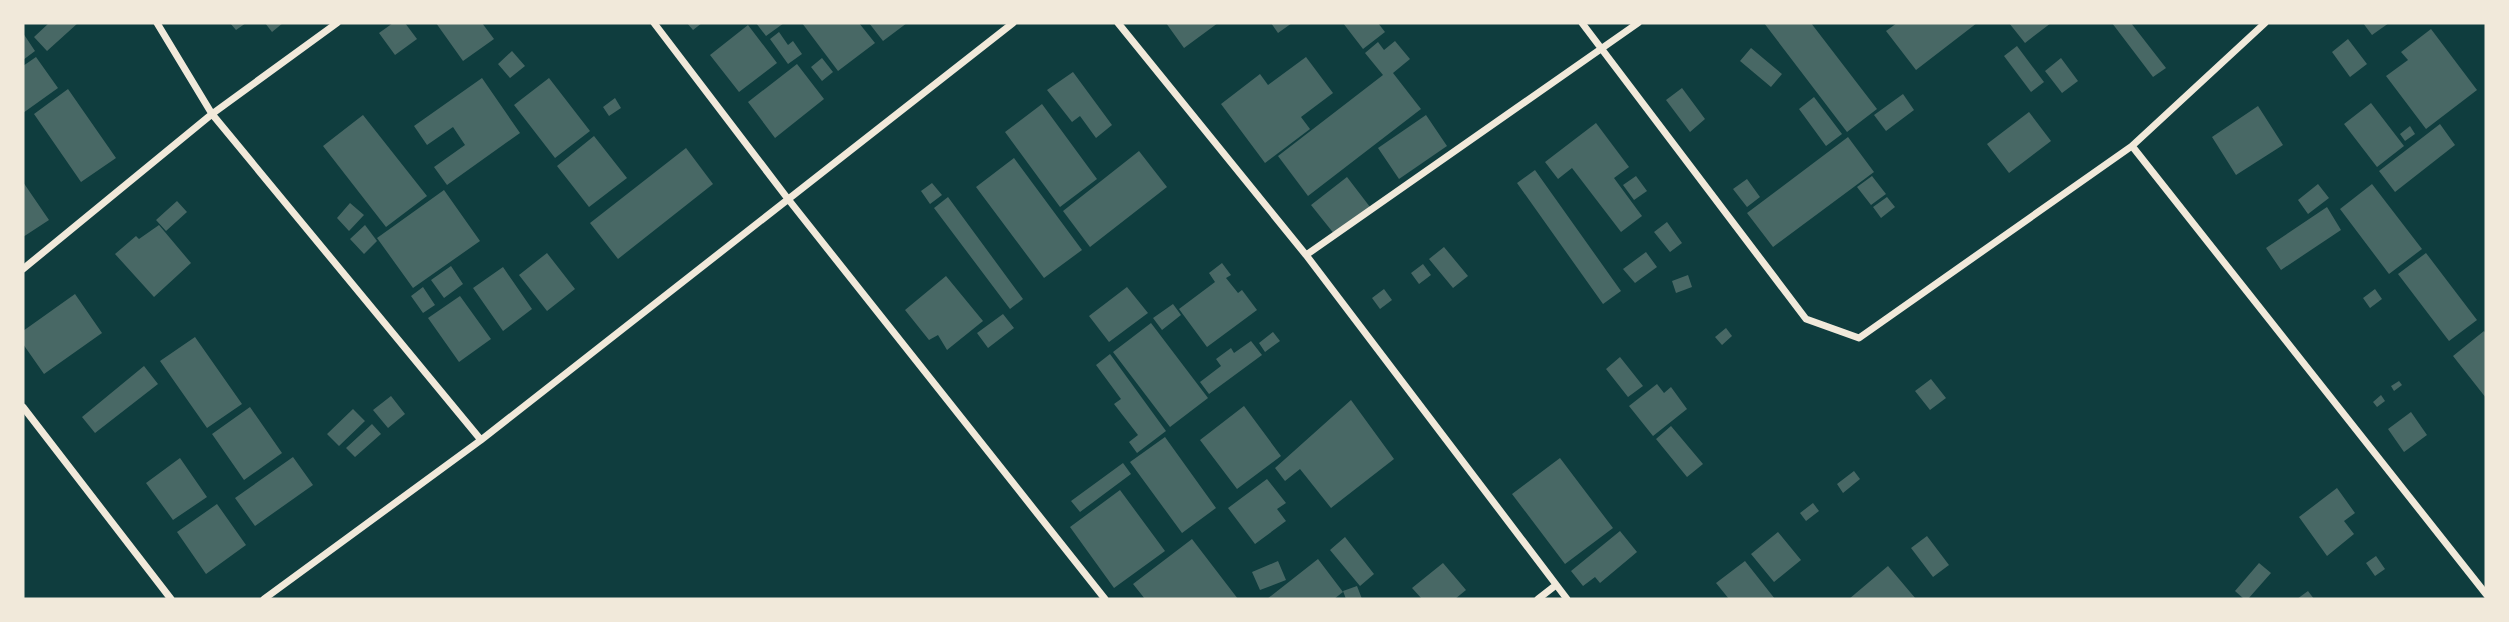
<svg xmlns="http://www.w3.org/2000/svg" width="2509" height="622" font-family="'Sofia Sans Condensed',sans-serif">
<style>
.building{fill:#486865}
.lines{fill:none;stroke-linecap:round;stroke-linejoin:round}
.minor{stroke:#f1e9da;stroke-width:7}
</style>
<rect width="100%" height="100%" fill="#0f3d3e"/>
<path class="building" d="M49 23H78L47 51 34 37Z
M230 23H246L236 30Z
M265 23H283L272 32Z
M393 23H405L417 39 395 55 379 33Z
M436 23H482L494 39 463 61Z
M687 23H702L693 30Z
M756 23H784L766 36Z
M802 23H859L875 43 838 71Z
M869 23H907L883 41Z
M1166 23H1218L1184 48Z
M1271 23H1292L1278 33Z
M1343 23H1378L1385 32 1363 49Z
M1764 23H1811L1877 109 1847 132Z
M1897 23H1977L1916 70 1886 31Z
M2009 23H2051L2025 43Z
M2112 23H2131L2166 68 2153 77Z
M2363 23H2389L2372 35Z
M748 25 777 63 739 92 710 55Z
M2431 29 2477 90 2426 129 2386 76 2408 60 2401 52Z
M779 32 788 45 793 41 802 54 788 64 770 39Z
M23 33 35 51 23 60Z
M2348 39 2367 64 2350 77 2332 52Z
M1395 41 1410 59 1393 73 1421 109 1308 196 1278 156 1383 75 1365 53 1378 42 1384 50Z
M2017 46 2044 82 2031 92 2004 56Z
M1751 48 1782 74 1771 87 1740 61Z
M512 51 525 66 510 78 498 64Z
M36 57 58 88 23 113V66Z
M1306 57 1333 93 1301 117 1310 129 1265 163 1221 104 1260 74 1268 85Z
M822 58 833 72 822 81 811 67Z
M2061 58 2078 81 2062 93 2045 71Z
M797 64 824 99 775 138 748 102Z
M1073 72 1112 125 1096 138 1080 116 1072 122 1047 90Z
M482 78 520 133 447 185 434 167 465 145 453 127 427 145 414 126Z
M549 78 590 131 555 158 514 105Z
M1682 88 1705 119 1690 132 1666 100Z
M68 89 116 158 81 182 34 114Z
M1903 94 1914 110 1886 131 1874 115Z
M1814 97 1842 134 1826 146 1799 109Z
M615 98 621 108 609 116 603 107Z
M2371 103 2404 146 2377 167 2344 124Z
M1042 104 1097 179 1060 207 1005 132Z
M2258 106 2283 145 2236 175 2212 137Z
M2029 112 2051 141 2009 173 1987 144Z
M363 115 427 196 386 227 323 146Z
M1426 115 1447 146 1399 179 1378 148Z
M1596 123 1629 167 1614 178 1642 216 1621 232 1572 168 1558 179 1545 162Z
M2440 124 2455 145 2395 192 2379 171Z
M2410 126 2415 134 2405 141 2400 134Z
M594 136 627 178 589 207 557 166Z
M1848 137 1874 172 1773 247 1747 213Z
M686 148 713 184 618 259 590 223Z
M1139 151 1167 187 1090 247 1063 211Z
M1014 158 1082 250 1044 278 976 187Z
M1535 170 1621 291 1603 304 1517 183Z
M1636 176 1647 191 1634 200 1623 185Z
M1872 176 1886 194 1871 205 1857 187Z
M1347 177 1370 207 1335 235 1311 205Z
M1747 179 1760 197 1747 207 1733 189Z
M23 182 49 220 23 237Z
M932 183 942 195 930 204 921 191Z
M2318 184 2329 198 2308 214 2298 200Z
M2372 184 2422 249 2389 274 2340 209Z
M444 190 480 241 413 288 377 238Z
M948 197 1023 299 1010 309 934 208Z
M1887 197 1895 207 1881 218 1873 207Z
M177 201 187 212 166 231 156 220Z
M350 203 364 215 349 231 337 218Z
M2327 207 2341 230 2281 270 2266 248Z
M1667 222 1682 243 1670 252 1654 232Z
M159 225 191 263 154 297 115 254 136 236 139 239Z
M365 225 377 241 364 254 350 239Z
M1444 247 1468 276 1453 288 1429 259Z
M1646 252 1657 267 1635 283 1623 269Z
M547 253 575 289 547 311 519 275Z
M2426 253 2477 320 2449 341 2398 274Z
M1222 263 1231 275 1226 278 1238 293 1242 290 1257 310 1207 347 1179 309 1215 282 1209 273Z
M1423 264 1431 275 1419 284 1411 273Z
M451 266 463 284 444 298 431 280Z
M503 267 532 309 503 331 473 288Z
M1688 275 1692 287 1676 293 1672 281Z
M946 276 983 321 947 350 938 335 929 340 905 310Z
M423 287 435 305 423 313 411 296Z
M1127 287 1148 313 1109 342 1089 316Z
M1384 289 1392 300 1380 309 1372 298Z
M2375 289 2382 299 2370 308 2363 298Z
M75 294 102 333 44 374 23 344V331Z
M460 296 491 339 459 362 428 318Z
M1173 304 1181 315 1162 330 1153 318Z
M1003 314 1014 328 988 348 977 333Z
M1151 323 1208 398 1170 427 1113 352Z
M1726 328 1732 336 1722 345 1715 337Z
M2484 331 2486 334V398L2453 356Z
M1273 332 1280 341 1265 352 1259 343Z
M195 337 242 404 207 428 160 361Z
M1251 341 1262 355 1209 394 1200 382 1221 366 1216 359 1231 348 1234 353Z
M1110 354 1166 431 1137 453 1129 442 1138 435 1114 404 1121 399 1096 365Z
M1620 357 1643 386 1628 397 1606 369Z
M144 366 158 384 95 433 82 417Z
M1931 379 1946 398 1930 410 1915 391Z
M2399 381 2402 385 2394 391 2391 386Z
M1657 384 1664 393 1671 387 1687 409 1653 436 1629 406Z
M2381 395 2385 401 2377 407 2373 402Z
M391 396 405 414 388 428 373 410Z
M1351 400 1394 459 1331 508 1300 469 1285 481 1275 468Z
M1244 406 1281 456 1237 489 1200 440Z
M250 407 282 453 244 480 212 434Z
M353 409 365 421 339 446 327 434Z
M2411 412 2427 435 2404 452 2388 429Z
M372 424 381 434 355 457 346 448Z
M1671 426 1703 464 1687 477 1656 439Z
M1165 437 1216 508 1182 533 1130 462Z
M293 457 313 485 255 526 235 498Z
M180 458 207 497 173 520 146 483Z
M1560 458 1613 528 1565 564 1512 494Z
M1123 463 1131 474 1080 512 1071 501Z
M1854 471 1860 479 1843 493 1837 484Z
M1267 479 1286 503 1277 509 1286 521 1255 544 1228 508Z
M2337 488 2355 513 2344 521 2354 534 2327 556 2299 517Z
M1120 490 1165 551 1114 588 1070 527Z
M1813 503 1819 511 1806 521 1800 513Z
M217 504 246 545 206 574 177 532Z
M1620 531 1637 552 1600 583 1595 577 1583 586 1571 571Z
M1778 532 1801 560 1774 582 1751 554Z
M1927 536 1949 565 1933 577 1911 548Z
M1345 537 1374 574 1360 586 1330 550Z
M1192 539 1238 599H1145L1133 584Z
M2376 556 2385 569 2375 576 2366 563Z
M1318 559 1343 592 1334 599H1267Z
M1278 561 1286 580 1260 590 1252 572Z
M1745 561 1775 599H1729L1716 583Z
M1443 563 1466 590 1455 599H1422L1412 588Z
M2259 563 2271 573 2248 599H2244L2235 591Z
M1888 566 1916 599H1849Z
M1357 586 1362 599H1346L1343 591Z
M2308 591 2314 599H2297Z"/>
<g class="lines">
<path class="minor" d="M157 23 212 114 481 440
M654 23 788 199 1105 599
M1118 23 1306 255 1567 599
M1582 23 1806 319 1859 338 2132 146 2265 23
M2132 146 2486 594
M1306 255 1638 23
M23 269 212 114 337 23
M23 407 171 599
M264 599 481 440 1013 23
M1538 599 1556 585"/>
</g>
<rect width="2509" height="622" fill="none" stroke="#f1e9da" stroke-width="49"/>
</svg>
